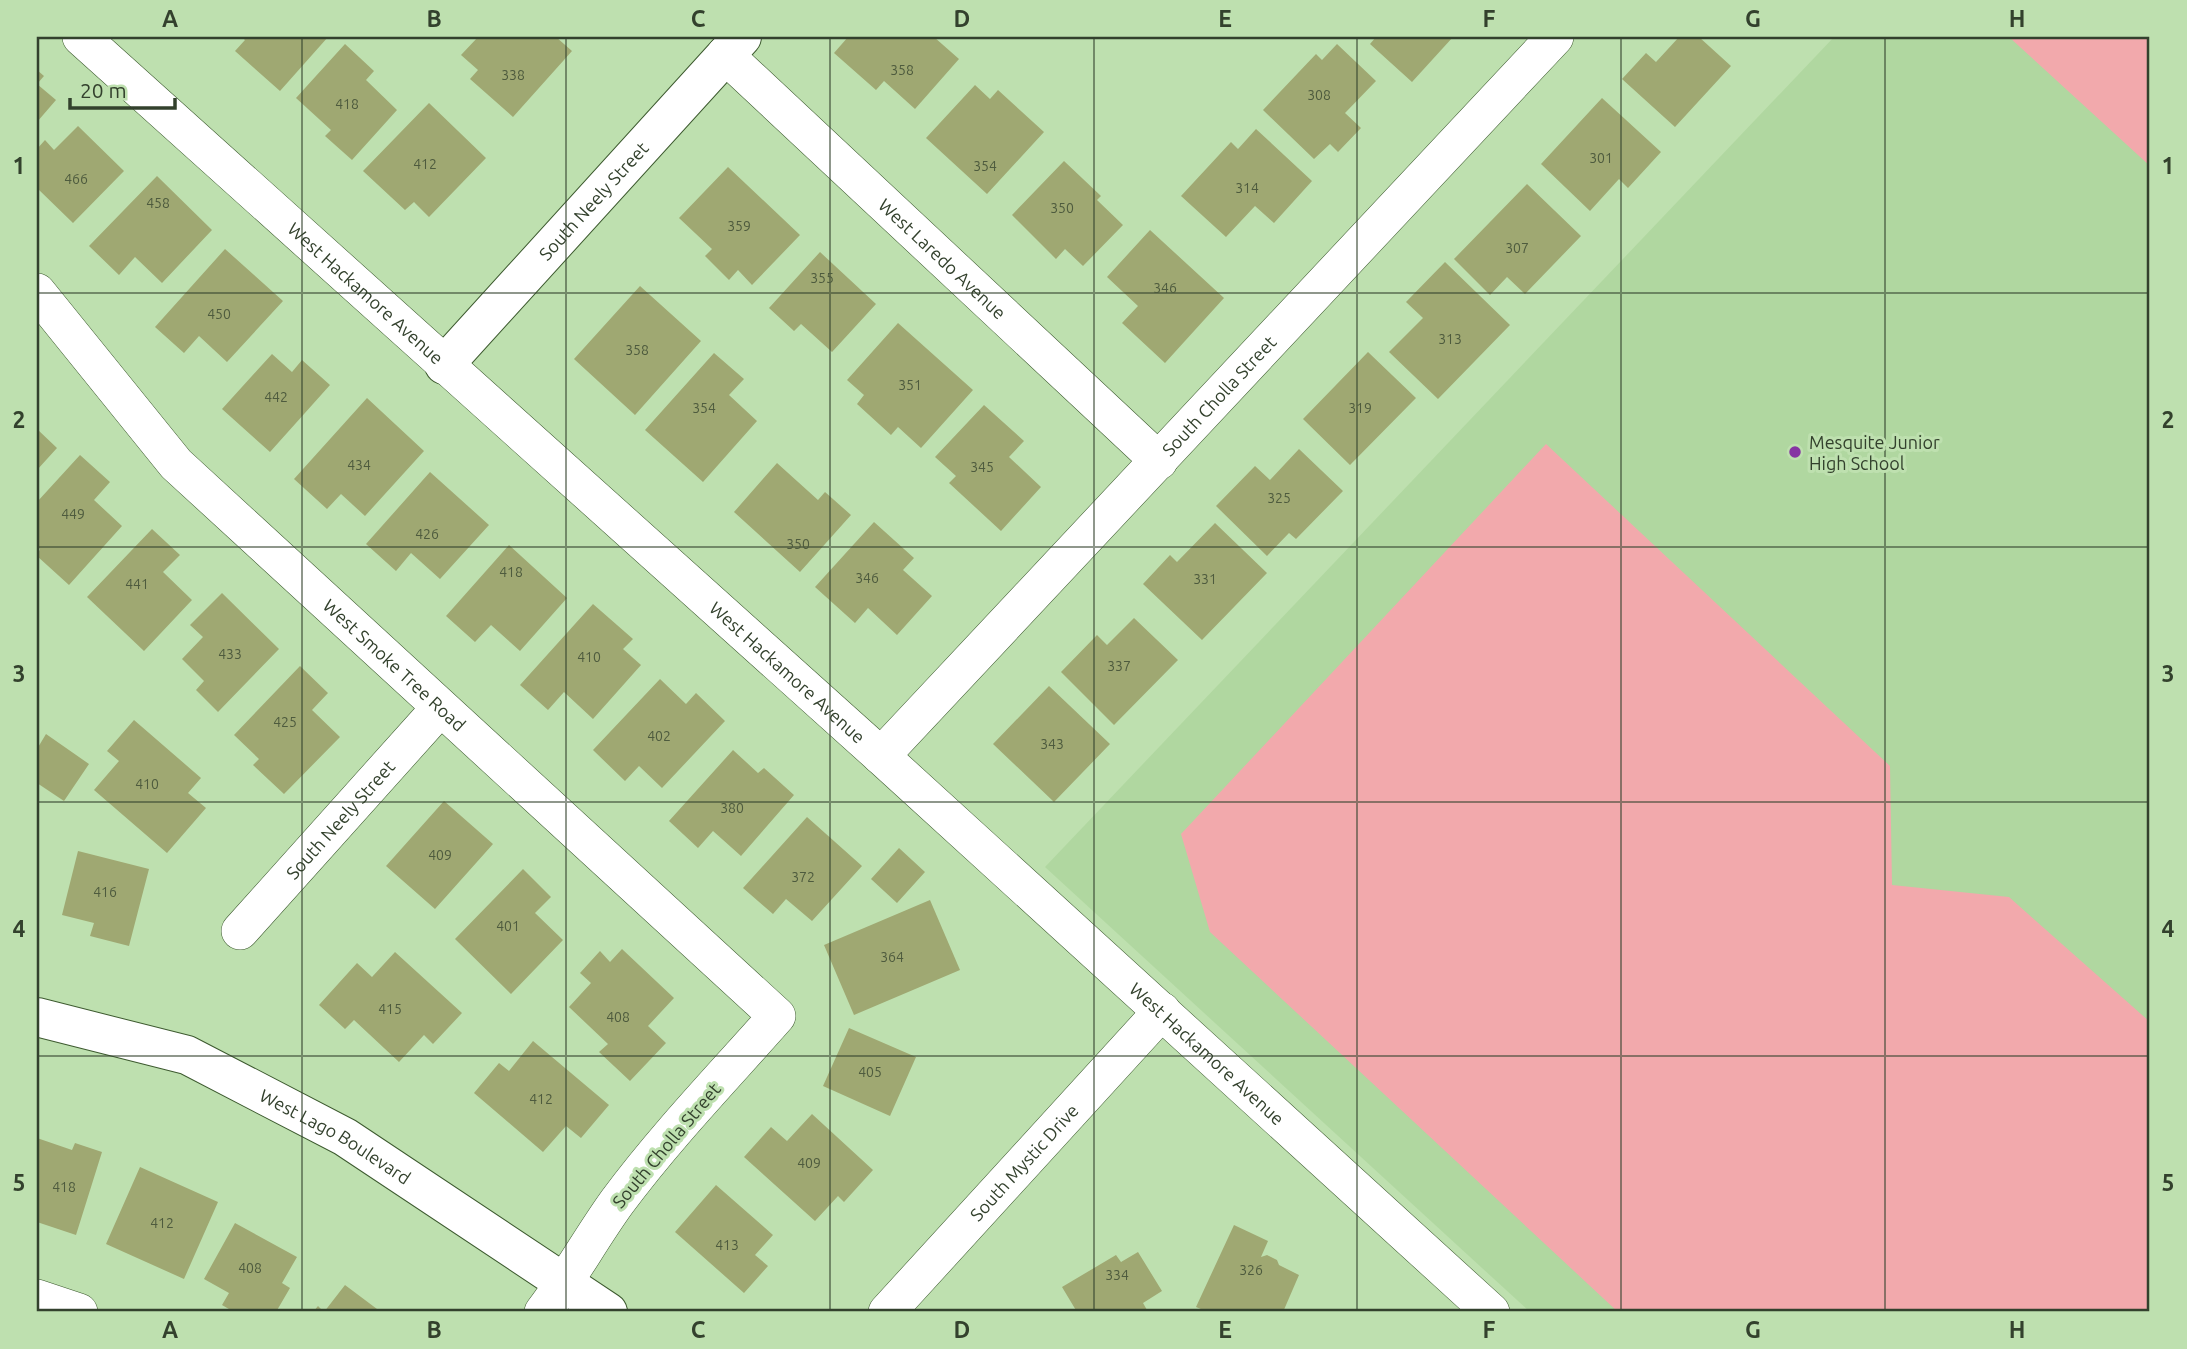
<svg xmlns="http://www.w3.org/2000/svg" width="2187" height="1349" font-family="Ubuntu,sans-serif">
<style>
.built{fill:#b0d7a0}
.green{fill:#f2a9ac}
.building{fill:#9fa872}
.lines{fill:none;stroke-linecap:round;stroke-linejoin:round}
.minor-casing{stroke:#3d5a2f;stroke-width:38}
.tertiary-casing{stroke:#3d5a2f;stroke-width:40}
.path{stroke:#8ea982;stroke-width:4.5;stroke-dasharray:2 5;stroke-linecap:butt}
.minor{stroke:#fff;stroke-width:37}
.tertiary{stroke:#fff;stroke-width:38}
.grid{fill:none;stroke:#33412d;stroke-width:2;stroke-opacity:0.55}
.poi-dot{fill:#8634a3;stroke:#bee0af;stroke-width:2.5}
.labels{text-anchor:middle;dominant-baseline:central;stroke-width:6;stroke-linejoin:round;paint-order:stroke}
.number-label{font-size:14px;fill:#4e5b3e}
.street-label{font-size:18px;fill:#33412d;stroke:#bee0af}
.poi-label{font-size:18px;fill:#33412d;stroke:#bee0af;text-anchor:start}
.neatline{fill:none;stroke:#33412d;stroke-width:2.5}
.grid-label{font-size:23px;text-anchor:middle;font-weight:bold;fill:#33412d}
</style>
<rect width="100%" height="100%" fill="#bee0af"/>
<path class="built" d="M1834 37H2150V1312H1530L1045 867Z"/>
<path class="green" d="M2009 37H2150V166Z
M1546 444 1890 766 1892 885 2009 897 2150 1022V1312H1618L1210 932 1181 834Z"/>
<path class="building" d="M242 37H328L280 91 235 51 245 40Z
M478 37H556L572 51 513 117 470 79 478 70 461 55Z
M848 37H934L959 59 915 109 884 81 876 90 834 53Z
M1376 37H1453L1412 82 1370 44Z
M1679 37H1699L1731 66 1675 127 1622 79 1646 53 1656 62Z
M345 44 374 71 366 80 397 110 352 160 325 136 331 130 296 98Z
M1337 44 1376 81 1345 113 1361 128 1338 152 1330 144 1314 159 1263 110 1316 54 1322 60Z
M37 70 44 76 37 84 56 100 37 122Z
M975 85 990 99 998 90 1044 132 987 194 926 138Z
M1602 98 1661 152 1628 188 1619 179 1590 211 1541 164Z
M429 103 486 158 429 217 414 202 405 210 363 171Z
M78 126 124 171 73 223 37 188V149L45 140 54 150Z
M1256 129 1312 181 1274 223 1255 206 1226 237 1181 196 1231 142 1238 149Z
M1064 161 1101 196 1097 200 1123 225 1083 266 1065 249 1056 259 1012 215Z
M728 167 800 235 752 285 738 270 729 280 705 256 712 249 679 218Z
M157 176 212 230 162 283 135 257 119 275 89 246Z
M1527 184 1581 236 1525 294 1507 277 1490 295 1454 259Z
M1150 230 1224 298 1165 363 1122 323 1138 306 1107 277Z
M225 249 283 301 227 362 199 336 184 353 155 327Z
M820 252 876 304 832 352 801 324 794 331 769 308Z
M1445 262 1510 325 1438 399 1389 352 1423 318 1406 302Z
M640 286 701 341 635 415 574 359Z
M898 323 973 390 921 448 898 427 891 435 857 404 864 395 847 380Z
M1368 352 1416 398 1350 465 1303 419Z
M714 353 744 379 729 395 757 421 703 482 645 430Z
M272 354 292 372 302 360 330 385 270 452 222 409Z
M367 398 424 451 365 516 341 494 327 509 294 479Z
M984 405 1024 441 1009 457 1041 487 1001 531 949 483 956 476 935 457Z
M37 429 57 448 37 470Z
M1299 449 1343 491 1296 539 1289 533 1267 556 1216 506 1255 466 1270 480Z
M80 455 110 482 94 500 122 526 69 585 37 556 40 549 37 546V502Z
M777 463 818 500 825 492 851 515 800 572 734 512Z
M430 472 489 525 440 579 411 553 396 571 366 544Z
M874 522 914 558 903 570 932 596 897 635 868 608 855 623 815 587Z
M1215 523 1267 573 1202 640 1143 584 1170 555 1177 562Z
M152 529 180 555 163 572 192 600 144 651 87 597Z
M509 545 567 598 520 651 491 625 475 642 446 616Z
M222 593 279 649 218 712 196 690 204 681 182 659 203 637 190 625Z
M593 604 633 639 623 649 641 665 593 719 564 692 548 710 520 685Z
M1134 618 1178 660 1114 725 1061 672 1097 635 1107 645Z
M300 666 328 693 312 710 340 737 284 794 253 765 259 759 234 735Z
M660 679 686 704 696 693 725 721 662 788 639 766 625 781 593 750Z
M1049 686 1110 744 1054 802 993 744Z
M134 720 201 778 188 793 206 808 167 853 94 790 119 761 107 751Z
M46 734 89 764 64 801 37 783V749Z
M733 750 758 773 764 768 794 795 741 856 713 831 698 848 669 821Z
M444 801 493 844 435 909 386 866Z
M807 817 862 866 812 921 786 899 773 914 743 888Z
M899 848 925 872 897 903 871 879Z
M78 851 149 869 129 946 90 936 94 923 62 915Z
M523 869 551 897 535 913 563 940 511 994 455 939Z
M930 900 960 970 854 1015 824 945Z
M622 949 674 998 648 1026 666 1043 630 1081 599 1052 608 1044 569 1007 591 983 580 973 600 951 610 962Z
M395 952 462 1013 433 1044 424 1035 399 1062 354 1020 345 1029 319 1005 357 963 372 977Z
M849 1028 916 1057 890 1116 823 1086Z
M533 1041 609 1105 581 1138 566 1126 543 1152 474 1093 499 1063 509 1071Z
M812 1114 873 1170 844 1202 838 1196 815 1221 744 1157 771 1127 787 1141Z
M37 1138 72 1150 75 1143 102 1152 76 1235 37 1222Z
M140 1167 218 1202 184 1279 106 1244Z
M716 1185 773 1235 755 1255 768 1266 744 1293 675 1232Z
M235 1223 297 1257 282 1283 290 1288 276 1312H234L222 1305 229 1293 204 1279Z
M1234 1225 1268 1241 1261 1257 1267 1255 1277 1260 1279 1265 1299 1275 1283 1312H1208L1196 1307Z
M1138 1252 1162 1291 1143 1303 1147 1310 1077 1312 1062 1287 1116 1255 1121 1262Z
M345 1285 381 1312H313L318 1306 324 1312Z"/>
<g class="lines">
<defs>
<g id="minor">
<path id="s1" d="M81 37 881 756 1491 1312"/>
<path id="s2" d="M725 55 1159 461"/>
<path id="s3" d="M37 292 176 464 777 1016C723 1077 666 1136 617 1202 591 1238 570 1277 543 1312"/>
<path id="s4" d="M881 756 1555 37"/>
<path id="s5" d="M240 931 440 708"/>
<path d="M37 1298 79 1312"/>
<path id="s6" d="M887 1312 1162 1011"/>
</g>
<g id="tertiary">
<path id="s7" d="M444 365 742 37"/>
<path id="s8" d="M37 1017 187 1055 345 1137 608 1312"/>
</g>
</defs>
<use href="#minor" class="minor-casing"/>
<use href="#tertiary" class="tertiary-casing"/>
<path class="path" d="M2150 465V467"/>
<use href="#minor" class="minor"/>
<use href="#tertiary" class="tertiary"/>
</g>
<path class="grid" d="M302 37V1312M566 37V1312M830 37V1312M1094 37V1312M1357 37V1312M1621 37V1312M1885 37V1312M37 293H2150M37 547H2150M37 802H2150M37 1056H2150"/>
<circle class="poi-dot" cx="1795" cy="452" r="7"/>
<g class="labels">
<g class="number-label">
<text x="902" y="70">358</text>
<text x="513" y="75">338</text>
<text x="1319" y="95">308</text>
<text x="347" y="104">418</text>
<text x="1601" y="158">301</text>
<text x="425" y="164">412</text>
<text x="985" y="166">354</text>
<text x="76" y="179">466</text>
<text x="1247" y="188">314</text>
<text x="158" y="203">458</text>
<text x="1062" y="208">350</text>
<text x="739" y="226">359</text>
<text x="1517" y="248">307</text>
<text x="822" y="278">355</text>
<text x="1165" y="288">346</text>
<text x="219" y="314">450</text>
<text x="1450" y="339">313</text>
<text x="637" y="350">358</text>
<text x="910" y="385">351</text>
<text x="276" y="397">442</text>
<text x="704" y="408">354</text>
<text x="1360" y="408">319</text>
<text x="359" y="465">434</text>
<text x="982" y="467">345</text>
<text x="1279" y="498">325</text>
<text x="73" y="514">449</text>
<text x="427" y="534">426</text>
<text x="798" y="544">350</text>
<text x="511" y="572">418</text>
<text x="867" y="578">346</text>
<text x="1205" y="579">331</text>
<text x="137" y="584">441</text>
<text x="230" y="654">433</text>
<text x="589" y="657">410</text>
<text x="1119" y="666">337</text>
<text x="285" y="722">425</text>
<text x="659" y="736">402</text>
<text x="1052" y="744">343</text>
<text x="147" y="784">410</text>
<text x="732" y="808">380</text>
<text x="440" y="855">409</text>
<text x="803" y="877">372</text>
<text x="105" y="892">416</text>
<text x="508" y="926">401</text>
<text x="892" y="957">364</text>
<text x="390" y="1009">415</text>
<text x="618" y="1017">408</text>
<text x="870" y="1072">405</text>
<text x="541" y="1099">412</text>
<text x="809" y="1163">409</text>
<text x="64" y="1187">418</text>
<text x="162" y="1223">412</text>
<text x="727" y="1245">413</text>
<text x="250" y="1268">408</text>
<text x="1251" y="1270">326</text>
<text x="1117" y="1275">334</text>
</g>
<g class="street-label">
<text stroke="none"><textPath href="#s7" startOffset="222">South Neely Street</textPath></text>
<text stroke="none"><textPath href="#s2" startOffset="298">West Laredo Avenue</textPath></text>
<text stroke="none"><textPath href="#s1" startOffset="383">West Hackamore Avenue</textPath></text>
<text stroke="none"><textPath href="#s4" startOffset="494">South Cholla Street</textPath></text>
<text stroke="none"><textPath href="#s3" startOffset="518">West Smoke Tree Road</textPath></text>
<text stroke="none"><textPath href="#s1" startOffset="950">West Hackamore Avenue</textPath></text>
<text stroke="none"><textPath href="#s5" startOffset="150">South Neely Street</textPath></text>
<text stroke="none"><textPath href="#s1" startOffset="1517">West Hackamore Avenue</textPath></text>
<text stroke="none"><textPath href="#s8" startOffset="324">West Lago Boulevard</textPath></text>
<text transform="translate(666 1145) rotate(-50)">South Cholla Street</text>
<text stroke="none"><textPath href="#s6" startOffset="203">South Mystic Drive</textPath></text>
</g>
<g class="poi-label">
<text x="1809" y="442">Mesquite Junior<tspan x="1809" dy="21">High School</tspan></text>
</g>
</g>
<rect width="2187" height="1349" fill="none" stroke="#bee0af" stroke-width="77"/>
<path d="M70 98v10h105v-10" fill="none" stroke="#33412d" stroke-width="3.5"/>
<text x="80" y="98" font-size="21" fill="#33412d" stroke="#bee0af" stroke-width="5" paint-order="stroke">20 m</text>
<rect x="38" y="38" width="2110" height="1272" class="neatline"/>
<g class="grid-label">
<text x="170" y="27">A</text>
<text x="434" y="27">B</text>
<text x="698" y="27">C</text>
<text x="962" y="27">D</text>
<text x="1225" y="27">E</text>
<text x="1489" y="27">F</text>
<text x="1753" y="27">G</text>
<text x="2017" y="27">H</text>
<text x="19" y="174">1</text>
<text x="2168" y="174">1</text>
<text x="19" y="428">2</text>
<text x="2168" y="428">2</text>
<text x="19" y="682">3</text>
<text x="2168" y="682">3</text>
<text x="19" y="937">4</text>
<text x="2168" y="937">4</text>
<text x="19" y="1191">5</text>
<text x="2168" y="1191">5</text>
<text x="170" y="1338">A</text>
<text x="434" y="1338">B</text>
<text x="698" y="1338">C</text>
<text x="962" y="1338">D</text>
<text x="1225" y="1338">E</text>
<text x="1489" y="1338">F</text>
<text x="1753" y="1338">G</text>
<text x="2017" y="1338">H</text>
</g>
</svg>
